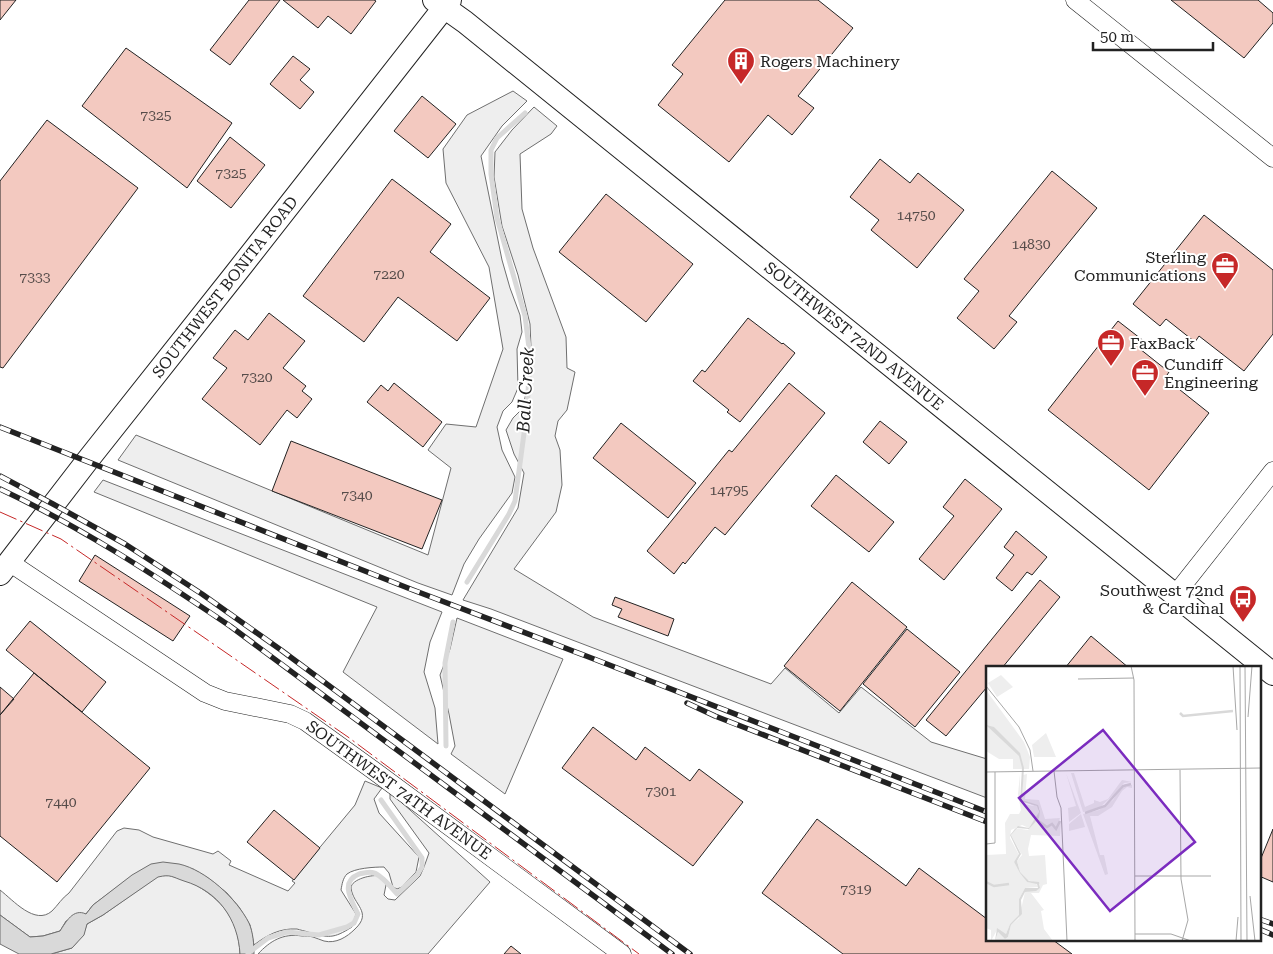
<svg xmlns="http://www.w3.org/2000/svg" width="1273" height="954" font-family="'Roboto Serif',serif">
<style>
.green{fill:#eee;stroke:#6f6f6f}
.water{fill:#d9d9d9;stroke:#6f6f6f}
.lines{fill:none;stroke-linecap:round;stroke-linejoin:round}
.stream{stroke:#d9d9d9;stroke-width:5}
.building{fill:#f3c9c0;stroke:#222}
.minor-casing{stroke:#222;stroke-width:19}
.major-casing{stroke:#222;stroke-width:24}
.minor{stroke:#fff;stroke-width:18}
.major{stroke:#fff;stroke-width:22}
.rail-casing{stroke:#222;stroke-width:5.5}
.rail{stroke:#fff;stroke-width:4;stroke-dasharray:11;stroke-linecap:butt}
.power{stroke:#c62828;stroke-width:1;stroke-dasharray:18 4 2.5 4;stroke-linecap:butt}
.labels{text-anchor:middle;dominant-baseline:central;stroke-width:4;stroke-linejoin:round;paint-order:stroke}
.number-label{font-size:14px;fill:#564c4a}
.poi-label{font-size:16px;fill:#222;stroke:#fff;text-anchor:start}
.street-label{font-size:16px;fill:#222;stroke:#fff}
.water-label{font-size:18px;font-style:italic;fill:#222;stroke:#fff}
.inset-river{fill:none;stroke:#d9d9d9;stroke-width:2.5}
.inset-road{fill:none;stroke:#a7a7a7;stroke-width:1}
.view{fill:#7b2cbf;fill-opacity:0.15;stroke:#7b2cbf;stroke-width:2.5}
.inset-edge{fill:none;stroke:#222;stroke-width:2.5}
</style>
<rect width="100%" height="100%" fill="#fff"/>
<path class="green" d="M513 91 527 101 502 126 481 156 502 260 510 288 520 315 522 332 517 349 518 388 512 402 503 411 497 427 502 450 515 477 512 493 479 539 464 564 452 595 418 583 118 460 136 435 428 555 451 468 428 450 446 424 476 427 503 349 489 267 446 183 443 149 467 115Z
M534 107 557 126 551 134 520 154 522 209 533 248 566 337 567 368 575 372 567 410 558 421 555 436 560 450 562 485 556 512 514 569 593 617 771 684 785 668 839 713 861 687 931 742 987 759V798L491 609 463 600 518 508 524 473 514 454 506 430 513 418 522 409 532 371 530 324 518 275 502 226 494 177 495 152 512 130Z
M103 480 442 612 430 642 424 672 435 708 438 744 343 672 377 607 94 492Z
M457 618 563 659 505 794 451 754 455 746 449 714 440 675 450 649Z
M365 781 382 788 374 799 379 813 419 857 416 872 402 887 397 889 393 887 389 873 384 867C374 867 355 868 347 874 343 878 342 884 341 890L356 914 352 927C333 939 329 938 308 932 305 931 300 930 297 929 280 928 267 935 254 945L250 925 239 907 227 893 208 878 193 869 132 876 93 905 86 914 66 921 60 931 43 936 30 937 0 915V890C13 900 35 926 52 911 58 905 62 898 69 893L117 831 124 828 139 830 153 837 213 854 218 851 231 861 229 865 288 891 295 883 292 881 355 805Z
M390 792 490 882 428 954H258C270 941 283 933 302 936 305 936 310 936 313 937 317 938 320 940 324 941 336 944 347 937 355 929 373 912 353 905 351 888 351 879 373 874 380 876 381 876 386 879 387 880L384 895 388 899 395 900 420 876 424 867 429 853 390 799Z
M168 875C177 878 186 880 194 884 223 900 239 921 240 954H51L72 948 83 935 87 924 103 915 158 876Z"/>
<path class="water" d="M163 862C168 863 174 863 179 864 206 870 237 899 249 923 253 932 254 944 254 954H240C238 919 218 891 184 881 172 877 171 874 158 877L103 915 87 924 84 935 72 948 51 954H19L0 944V915L30 937 43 936 60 931C66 922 73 908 86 914L93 905 132 875 151 864Z"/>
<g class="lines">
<path class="stream" d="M467 582 509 514 515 501 527 411 530 356 525 316 497 218 491 174V150L497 138 525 113
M446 746 445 663 453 622
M248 953 268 938 287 932 319 935 347 927 354 923 358 914C352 901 339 882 359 874 363 873 370 871 374 873 381 875 392 888 397 894L417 875 422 867V858L381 800"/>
</g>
<path class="building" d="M0 0H16L0 20Z
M249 0H280L230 65 210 50Z
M283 0H374L376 1 351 34 328 16 318 28Z
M725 0H818L853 28 798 96 814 108 792 135 768 115 729 162 658 105 683 74 672 65Z
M1171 0H1258L1273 13V23L1244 58Z
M126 48 232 123 187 188 82 106Z
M293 56 310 69 300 80 314 92 300 109 270 84Z
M422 96 456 124 428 158 394 131Z
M47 120 138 188 3 368 0 367V181Z
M230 137 265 165 231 208 197 181Z
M880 159 910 183 918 173 964 210 917 268 871 230 879 220 850 197Z
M1052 171 1097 208 1009 316 1017 322 994 349 957 318 979 291 964 279Z
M392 179 451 224 430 252 490 298 457 341 398 297 364 342 303 296Z
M606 194 693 264 646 322 559 252Z
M1204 215 1273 270V334L1244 371 1199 336 1195 342 1166 319 1160 326 1133 304Z
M269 313 305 341 283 368 306 386 302 391 312 399 297 418 287 410 260 445 202 399 227 368 213 358 235 330 248 340Z
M748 318 782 344 783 343 795 353 740 422 727 412 729 410 693 381 702 370 705 372Z
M1118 321 1145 342 1140 349 1169 372 1165 378 1209 413 1149 490 1048 410Z
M394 383 442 422 423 447 367 402 381 385 388 391Z
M789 383 825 413 725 535 715 527 685 564 683 562 674 574 647 551 729 450 732 452Z
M880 421 907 442 889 464 863 442Z
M621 423 696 483 668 518 593 458Z
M291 441 442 500 422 549 272 491Z
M836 475 894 522 869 552 811 506Z
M965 479 1002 509 944 580 919 559 954 516 943 507Z
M1016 531 1047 557 1032 575 1027 572 1012 591 996 578 1014 555 1004 547Z
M95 555 190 616 173 641 79 581Z
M1040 580 1060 597 1002 668H987V687L946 736 926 720Z
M852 582 907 627 840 711 784 666Z
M615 597 674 619 668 636 618 617 622 609 612 605Z
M30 621 106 682 82 712 6 650Z
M907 629 960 672 915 727 863 684Z
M1091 636 1129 668H1065Z
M34 673 150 768 57 882 0 836V715Z
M0 687 14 699 0 715Z
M593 727 636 760 645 747 690 781 699 769 743 802 693 866 562 768Z
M274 810 320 848 294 880 247 842Z
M817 819 906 886 919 868 987 919V940H1053L1072 954H843L762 893Z
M1273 829V882L1259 876V863Z
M511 946 521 954H504Z"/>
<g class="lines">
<defs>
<path id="minor" d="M1075 0 1273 158
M9 562 205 693 225 701 290 714 305 721 373 770 622 954
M1175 595 1273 471"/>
<path id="major" d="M434 0 465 22 1273 674
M0 574 87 461 236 273 450 0"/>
</defs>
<use href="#minor" class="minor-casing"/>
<use href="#major" class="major-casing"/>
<use href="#minor" class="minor"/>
<use href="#major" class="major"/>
<defs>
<path id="rail" d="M0 427 413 590 594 659 987 812
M0 476 53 504 125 544 202 594 281 650 690 954
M0 489C81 527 156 576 230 626L672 954
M687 703 715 716 987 822
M1259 919 1273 924
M1259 929 1273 935"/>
</defs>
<use href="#rail" class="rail-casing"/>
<use href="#rail" class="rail"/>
<path class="power" d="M0 512 61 539 196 632 348 737 639 954"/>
</g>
<defs>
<symbol id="building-pin" viewBox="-11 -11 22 30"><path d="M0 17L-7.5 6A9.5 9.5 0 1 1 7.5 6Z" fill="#c62828" stroke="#fff"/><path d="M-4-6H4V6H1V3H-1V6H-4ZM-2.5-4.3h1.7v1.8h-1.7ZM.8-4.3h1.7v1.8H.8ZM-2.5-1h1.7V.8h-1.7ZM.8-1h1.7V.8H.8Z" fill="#fff"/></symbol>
<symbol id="office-pin" viewBox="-11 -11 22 30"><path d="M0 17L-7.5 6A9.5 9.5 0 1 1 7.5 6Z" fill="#c62828" stroke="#fff"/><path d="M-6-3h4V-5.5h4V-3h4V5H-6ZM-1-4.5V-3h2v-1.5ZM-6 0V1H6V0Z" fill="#fff"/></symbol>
<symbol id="bus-pin" viewBox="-11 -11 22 30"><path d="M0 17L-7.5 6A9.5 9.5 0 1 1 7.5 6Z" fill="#c62828" stroke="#fff"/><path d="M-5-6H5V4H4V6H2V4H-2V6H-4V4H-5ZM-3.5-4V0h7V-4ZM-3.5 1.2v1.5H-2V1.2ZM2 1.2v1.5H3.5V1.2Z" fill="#fff"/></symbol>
</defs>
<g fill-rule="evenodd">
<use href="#building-pin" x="725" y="45" width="32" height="43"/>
<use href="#office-pin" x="1209" y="250" width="32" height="43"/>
<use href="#office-pin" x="1095" y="327" width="32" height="43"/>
<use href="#office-pin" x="1129" y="357" width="32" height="43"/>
<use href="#bus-pin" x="1227" y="583" width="32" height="43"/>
</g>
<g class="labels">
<g class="number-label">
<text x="156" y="115">7325</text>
<text x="231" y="173">7325</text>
<text x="916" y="215">14750</text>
<text x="1031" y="244">14830</text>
<text x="389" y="274">7220</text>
<text x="35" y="277">7333</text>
<text x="257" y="377">7320</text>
<text x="729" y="490">14795</text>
<text x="357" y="495">7340</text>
<text x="661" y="791">7301</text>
<text x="61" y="802">7440</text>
<text x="856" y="889">7319</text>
</g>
<g class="poi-label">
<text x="760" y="61">Rogers Machinery</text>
<text x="1206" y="257" text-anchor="end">Sterling<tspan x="1206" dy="18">Communications</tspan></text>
<text x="1130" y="343">FaxBack</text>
<text x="1164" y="364">Cundiff<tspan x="1164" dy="18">Engineering</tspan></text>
<text x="1224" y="590" text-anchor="end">Southwest 72nd<tspan x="1224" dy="18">&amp; Cardinal</tspan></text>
</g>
<g class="street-label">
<text transform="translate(225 287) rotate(-52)">SOUTHWEST BONITA ROAD</text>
<text transform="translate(854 336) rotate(39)">SOUTHWEST 72ND AVENUE</text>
<text transform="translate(399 790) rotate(36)">SOUTHWEST 74TH AVENUE</text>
</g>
<g class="water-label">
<text transform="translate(525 390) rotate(-87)">Ball Creek</text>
</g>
</g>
<g transform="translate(986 666)">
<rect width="275" height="275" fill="#fff"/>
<path d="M15 9 27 21 11 31 2 17ZM0 24 38 76 44 91 43 103H27V93H13L0 85ZM60 67 70 91H48L46 79ZM80 107 95 147 83 156 82 142 90 140ZM85 107H88L99 141 108 137V134L114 136 122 133 136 114 146 116 138 117 133 123 139 118 146 119V122L141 121 136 125 126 141 112 150H104L114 189H118L122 208 119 209 97 148 113 144 127 134 133 124 112 143 97 146ZM34 108V129L38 138 52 141 53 148 43 162 36 159 25 164 24 172 33 189 28 196 41 216 50 217 52 221 39 222 33 233V250L24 258 20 268 11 264 5 275V264L0 262V189L20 188 19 157 24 148H33L35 144 32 128ZM41 108 39 133 53 134 59 153 74 152 70 164 75 155 74 170 45 169 42 183 43 190 59 189 61 218 57 219 53 227H45L58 244 55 245 58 263 67 275H9L12 266 19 273 22 271 25 259 33 252 39 226 54 222V218L41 214 34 206 31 195 36 189 25 169 29 162 42 164 49 156 55 155 52 154 54 143 36 134 37 109ZM95 148 99 161 83 165V158Z" fill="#eee"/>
<path d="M0 59 8 61 34 87 38 102 36 134 52 139 54 145 53 152 43 163 31 162 25 169 35 188 31 195 34 206 43 215 53 216 54 222 50 225 39 226 35 234 36 248 25 259 22 271 19 273 12 266 9 275 11 262 20 268 24 258 33 249V233L39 222H52L51 218 41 216 34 207 28 196 33 188 24 169 32 160 43 162 53 146 51 140 34 135 36 102 33 90Z" fill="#d9d9d9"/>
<path class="inset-river" d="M194 47 197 50 247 45M99 147 119 140 137 120 145 118M51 154 61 161 66 158 70 163 74 155M0 216 8 220 23 218"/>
<path class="inset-road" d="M145 0 148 14 149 275M247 0 251 64M254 0 255 275M259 0 261 275M92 13 148 12M0 20 33 61 44 84 47 105M262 51 266 0M194 104 195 213 202 254 196 275M68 105 71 131 75 142 81 275M0 106 275 102M0 178 9 177V106M149 210H225M264 230 269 275M149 268H185L205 275M250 275 252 251"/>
<path class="view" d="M117 64 209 176 124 245 33 132Z"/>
<rect width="275" height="275" class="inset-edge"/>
</g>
<path d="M1093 42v8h120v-8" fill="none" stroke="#222222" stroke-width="2.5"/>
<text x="1100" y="42" font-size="15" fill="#222222" stroke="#ffffff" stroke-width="4" paint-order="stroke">50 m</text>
</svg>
